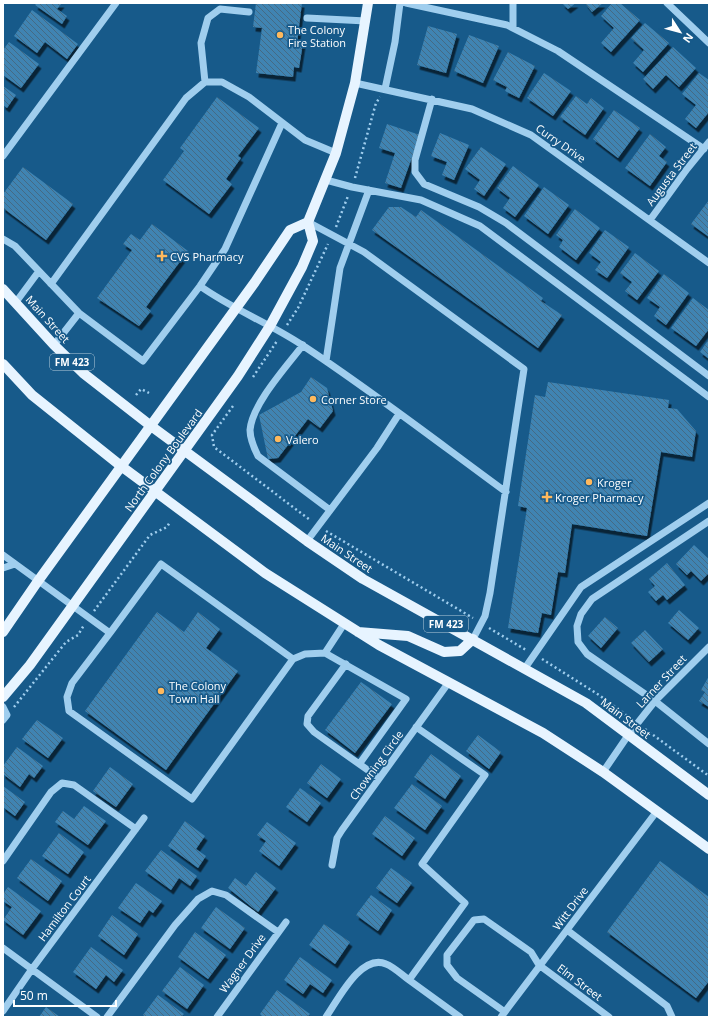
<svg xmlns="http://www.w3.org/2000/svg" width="712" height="1020" font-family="'Open Sans',sans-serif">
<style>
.building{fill:url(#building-back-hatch);filter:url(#shadow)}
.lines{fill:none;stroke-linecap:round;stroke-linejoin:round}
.path{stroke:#a0ceee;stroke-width:2.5;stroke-dasharray:2 3;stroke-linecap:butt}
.minor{stroke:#a0ceee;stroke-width:7}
.major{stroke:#e7f4ff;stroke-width:10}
.poi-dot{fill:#ffb95d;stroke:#175a8a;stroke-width:1.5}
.labels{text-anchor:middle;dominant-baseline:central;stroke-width:3.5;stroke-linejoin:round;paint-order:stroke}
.shield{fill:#175a8a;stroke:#b9cedc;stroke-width:1}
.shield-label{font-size:10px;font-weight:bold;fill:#fff}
.poi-label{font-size:11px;fill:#fff;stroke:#175a8a;text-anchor:start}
.street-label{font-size:11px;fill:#fff;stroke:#175a8a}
</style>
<defs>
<pattern id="building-back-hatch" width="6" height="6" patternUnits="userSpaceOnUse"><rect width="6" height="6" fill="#3f84b2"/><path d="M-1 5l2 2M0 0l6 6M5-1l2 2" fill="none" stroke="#456b84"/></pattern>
<filter id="shadow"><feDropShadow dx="2.5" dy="4.5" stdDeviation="0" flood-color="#0009"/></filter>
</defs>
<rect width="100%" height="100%" fill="#175a8a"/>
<path class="building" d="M37 3H62L57 9 67 16 62 24 35 5Z
M256 3H302L297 43H303L299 68 294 67 293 77 256 73 262 28 253 27Z
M562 3H576L568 9Z
M585 3H603L592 12Z
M612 3H620L640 20 611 52 601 43 614 28 601 16Z
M32 10 78 44 67 59 45 42 37 53 14 36Z
M645 23 669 43 643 72 633 63 644 50 631 38Z
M428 26 457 34 446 73 417 65Z
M469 35 499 46 483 83 454 71Z
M9 42 39 64 21 88 3 75V50Z
M673 47 696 68 679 87 666 75 653 89 643 79Z
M508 52 535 66 519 98 505 91 507 87 493 80Z
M544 73 571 91 553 116 527 98Z
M699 73 709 80V112L696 128 685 119 696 105 682 94Z
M3 86 16 95 7 108 3 105Z
M576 96 587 104 591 98 604 108 585 135 560 117Z
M217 97 259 128 238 156 241 158 226 179 232 184 209 214 163 180 184 151 180 148Z
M614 110 640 128 618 158 593 139Z
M387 124 420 135 401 188 385 183 395 153 379 148Z
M440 133 469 145 454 180 442 175 447 162 431 156Z
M650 134 666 147 659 156 667 162 650 186 625 168Z
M481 147 506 164 484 196 474 189 480 180 465 169Z
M513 166 539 185 515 217 503 208 510 198 497 188Z
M23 167 73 204 46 240 3 208V194Z
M544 187 569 205 548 234 524 216Z
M709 200V237L691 224Z
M389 207H401L416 217 421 210 543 298 541 301 562 315 538 348 372 230Z
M575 209 600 228 576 260 559 247 563 240 556 235Z
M152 224 188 251 146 307 151 311 139 326 97 298 132 250 123 244 131 234 140 240Z
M605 230 629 247 607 278 595 270 601 262 589 253Z
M635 253 659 271 637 300 625 291 632 282 620 273Z
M664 274 689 293 666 325 654 316 660 307 647 298Z
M693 298 709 310V329L696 346 671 328Z
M709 339V359L700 352Z
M311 377 327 388 333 411 320 428 308 419 278 458 268 459 259 415 301 392Z
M548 382 669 400 668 408 677 409 696 431 692 457 661 452 647 536 572 524 565 573 558 572 551 615 542 613 538 633 508 628 527 508 518 506 535 395 545 397Z
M694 545 709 559V573L701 581 691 571 687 575 676 564Z
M667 563 685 585 667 600 663 595 656 601 648 592 655 586 649 579Z
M679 610 699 628 688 640 668 623Z
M157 612 184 632 198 612 220 629 206 648 238 671 166 770 85 711Z
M605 617 618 628 601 648 588 636Z
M645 630 663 649 649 662 631 643Z
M709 676V707L699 701 705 692 701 690Z
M361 682 392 704 355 753 325 730Z
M37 720 63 738 48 758 22 739Z
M478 735 501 752 489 769 466 751Z
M17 747 43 766 34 778 29 774 20 787 3 774V766Z
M431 754 461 776 445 799 414 777Z
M321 764 341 779 327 798 307 783Z
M110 767 133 784 116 807 93 791Z
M412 784 442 806 425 830 394 808Z
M3 786 25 802 15 816 3 807Z
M300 788 321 803 307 822 286 807Z
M84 806 106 821 88 845 55 822 63 811 74 819Z
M385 816 415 838 402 856 372 834Z
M185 821 205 836 196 849 206 856 198 868 168 846Z
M267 822 296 843 279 866 259 851 266 841 257 835Z
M59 833 84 852 68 874 42 856Z
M161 850 197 876 190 886 179 878 171 890 145 871Z
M31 859 62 881 48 901 17 878Z
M660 861 709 897V981L696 998 607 932Z
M391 868 412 883 397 903 376 888Z
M256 872 276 888 258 912 228 888 235 878 246 886Z
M136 883 162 901 153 913 149 910 140 923 118 908Z
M8 887 41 911 23 935 3 920 12 907 3 901V894Z
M371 895 392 910 378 931 356 915Z
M216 907 245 928 230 949 201 928Z
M112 915 138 934 124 955 98 936Z
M324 924 350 942 335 964 309 945Z
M195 932 226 955 208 979 178 957Z
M91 947 123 970 114 982 106 975 96 989 73 972Z
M300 957 332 980 323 993 310 984 303 994 284 980Z
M180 967 204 985 187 1009 162 991Z
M277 990 310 1014 307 1017H263L260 1014Z
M158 995 184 1014 181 1017H146L143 1015Z
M46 1007 60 1017H39Z"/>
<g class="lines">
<path class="path" d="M355 178 376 103 380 97
M336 227 348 196
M287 325 298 308 328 244
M253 377 277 341
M136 395 141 389 149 393
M233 406 212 435 214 447 310 520
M326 531 473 618
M94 611 150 535 167 527 170 522
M489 628 526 650
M542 659 599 695 630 718
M14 707 66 642 78 635 84 625
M645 729 709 776"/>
<path class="minor" d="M406 3 507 25 558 51 704 149
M513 3V28
M667 3 709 43
M307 18 366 21
M205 82 201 43 208 18 220 9 249 12
M355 83 472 109 531 135 709 263
M385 89 395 42 400 3
M432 99 415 160V172L424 184 479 207 506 223 709 376
M3 156 116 3
M326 180 352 187 421 200 480 226 709 397
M650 220 687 169 709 142
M308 222 364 252 524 369 490 593 485 616 473 639
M3 239 15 246 79 313 143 361 200 286 225 249 282 123
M51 284 186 98 205 82H222L249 97 305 140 336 153
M200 286C232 309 269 323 302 345 372 391 439 443 506 492
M16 302 39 271
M54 345 79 313
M303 345C287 366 252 404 250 430 250 439 254 448 258 456L330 510
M326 361 340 268 369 190
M709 521 592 599 581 614 577 626 578 642 587 654 655 701 709 744
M307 541 377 448 399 414
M3 555 110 633 161 564 293 659 305 654 325 653 406 699 360 763
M3 568 15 564
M110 633 72 683 67 697 69 711 192 799 293 659
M325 653 344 624
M346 664 308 716 307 724 314 732 379 778
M525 668 581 587 709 503
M3 707 7 715 3 720
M603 772 629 734 655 701 709 647
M3 861 51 792 62 783 74 785 136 829
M332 865 337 838 342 830 449 682
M567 930 667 1006 672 1017
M3 948 97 1017
M409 980 460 1017
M3 1011 32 969 144 818
M505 1012 457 978 447 965V955L474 920 484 919 531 952 539 965 609 1017
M107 1017 175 925 198 899 212 891 226 895 278 932
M217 1017 286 922
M326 1017C338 1000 361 953 386 964 394 967 402 975 409 980L465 903 422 864 485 775 416 727
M501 1017 657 811"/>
<path class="major" d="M3 289 54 345 83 373 151 426 307 541 363 579 586 703 709 795
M3 364 32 395 121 466 265 573 379 645 543 733 603 772 709 849
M3 632 38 581 255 282 290 230 308 222
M358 632 408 636 444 652 460 651 473 639
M3 697 30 665 238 376 270 326 302 267 313 241 308 222 336 153 355 83 368 3"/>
</g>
<g class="poi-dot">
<circle cx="280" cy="35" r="4"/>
<path d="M160 250h4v4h4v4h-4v4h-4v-4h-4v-4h4z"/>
<circle cx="313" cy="399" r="4"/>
<circle cx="278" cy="439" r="4"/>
<circle cx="589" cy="482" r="4"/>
<path d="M545 491h4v4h4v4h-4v4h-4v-4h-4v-4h4z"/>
<circle cx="161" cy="691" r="4"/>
</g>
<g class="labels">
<g class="shield">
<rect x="50" y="354" width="44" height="16" rx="3"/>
<rect x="424" y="616" width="44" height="16" rx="3"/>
</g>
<g class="shield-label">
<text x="72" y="362">FM 423</text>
<text x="446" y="624">FM 423</text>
</g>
<g class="poi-label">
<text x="288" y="29">The Colony<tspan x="288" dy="13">Fire Station</tspan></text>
<text x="170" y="256">CVS Pharmacy</text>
<text x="321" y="399">Corner Store</text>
<text x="286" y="439">Valero</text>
<text x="597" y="482">Kroger</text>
<text x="555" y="497">Kroger Pharmacy</text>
<text x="169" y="685">The Colony<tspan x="169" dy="13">Town Hall</tspan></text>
</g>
<g class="street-label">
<text transform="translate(561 143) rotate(35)">Curry Drive</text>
<text transform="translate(671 174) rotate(-53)">Augusta Street</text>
<text transform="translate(48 319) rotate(48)">Main Street</text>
<text transform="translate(163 460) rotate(-54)">North Colony Boulevard</text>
<text transform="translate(347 553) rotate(34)">Main Street</text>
<text transform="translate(661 681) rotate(-47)">Larner Street</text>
<text transform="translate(626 718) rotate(37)">Main Street</text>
<text transform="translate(376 765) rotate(-54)">Chowning Circle</text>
<text transform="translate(64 908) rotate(-53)">Hamilton Court</text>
<text transform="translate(570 908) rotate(-53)">Witt Drive</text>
<text transform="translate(242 963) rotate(-54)">Wagner Drive</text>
<text transform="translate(580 982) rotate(37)">Elm Street</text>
</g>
</g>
<rect width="712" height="1020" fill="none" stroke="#ffffff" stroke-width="8"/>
<g transform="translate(680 32) rotate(126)" stroke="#175a8a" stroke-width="3" paint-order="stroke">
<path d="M0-3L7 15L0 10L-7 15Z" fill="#ffffff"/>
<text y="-6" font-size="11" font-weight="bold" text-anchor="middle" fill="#ffffff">N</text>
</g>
<path d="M14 1000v6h102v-6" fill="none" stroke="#ffffff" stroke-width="2"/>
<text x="20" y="1000" font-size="12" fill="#ffffff" stroke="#175a8a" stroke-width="3" paint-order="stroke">50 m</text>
</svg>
